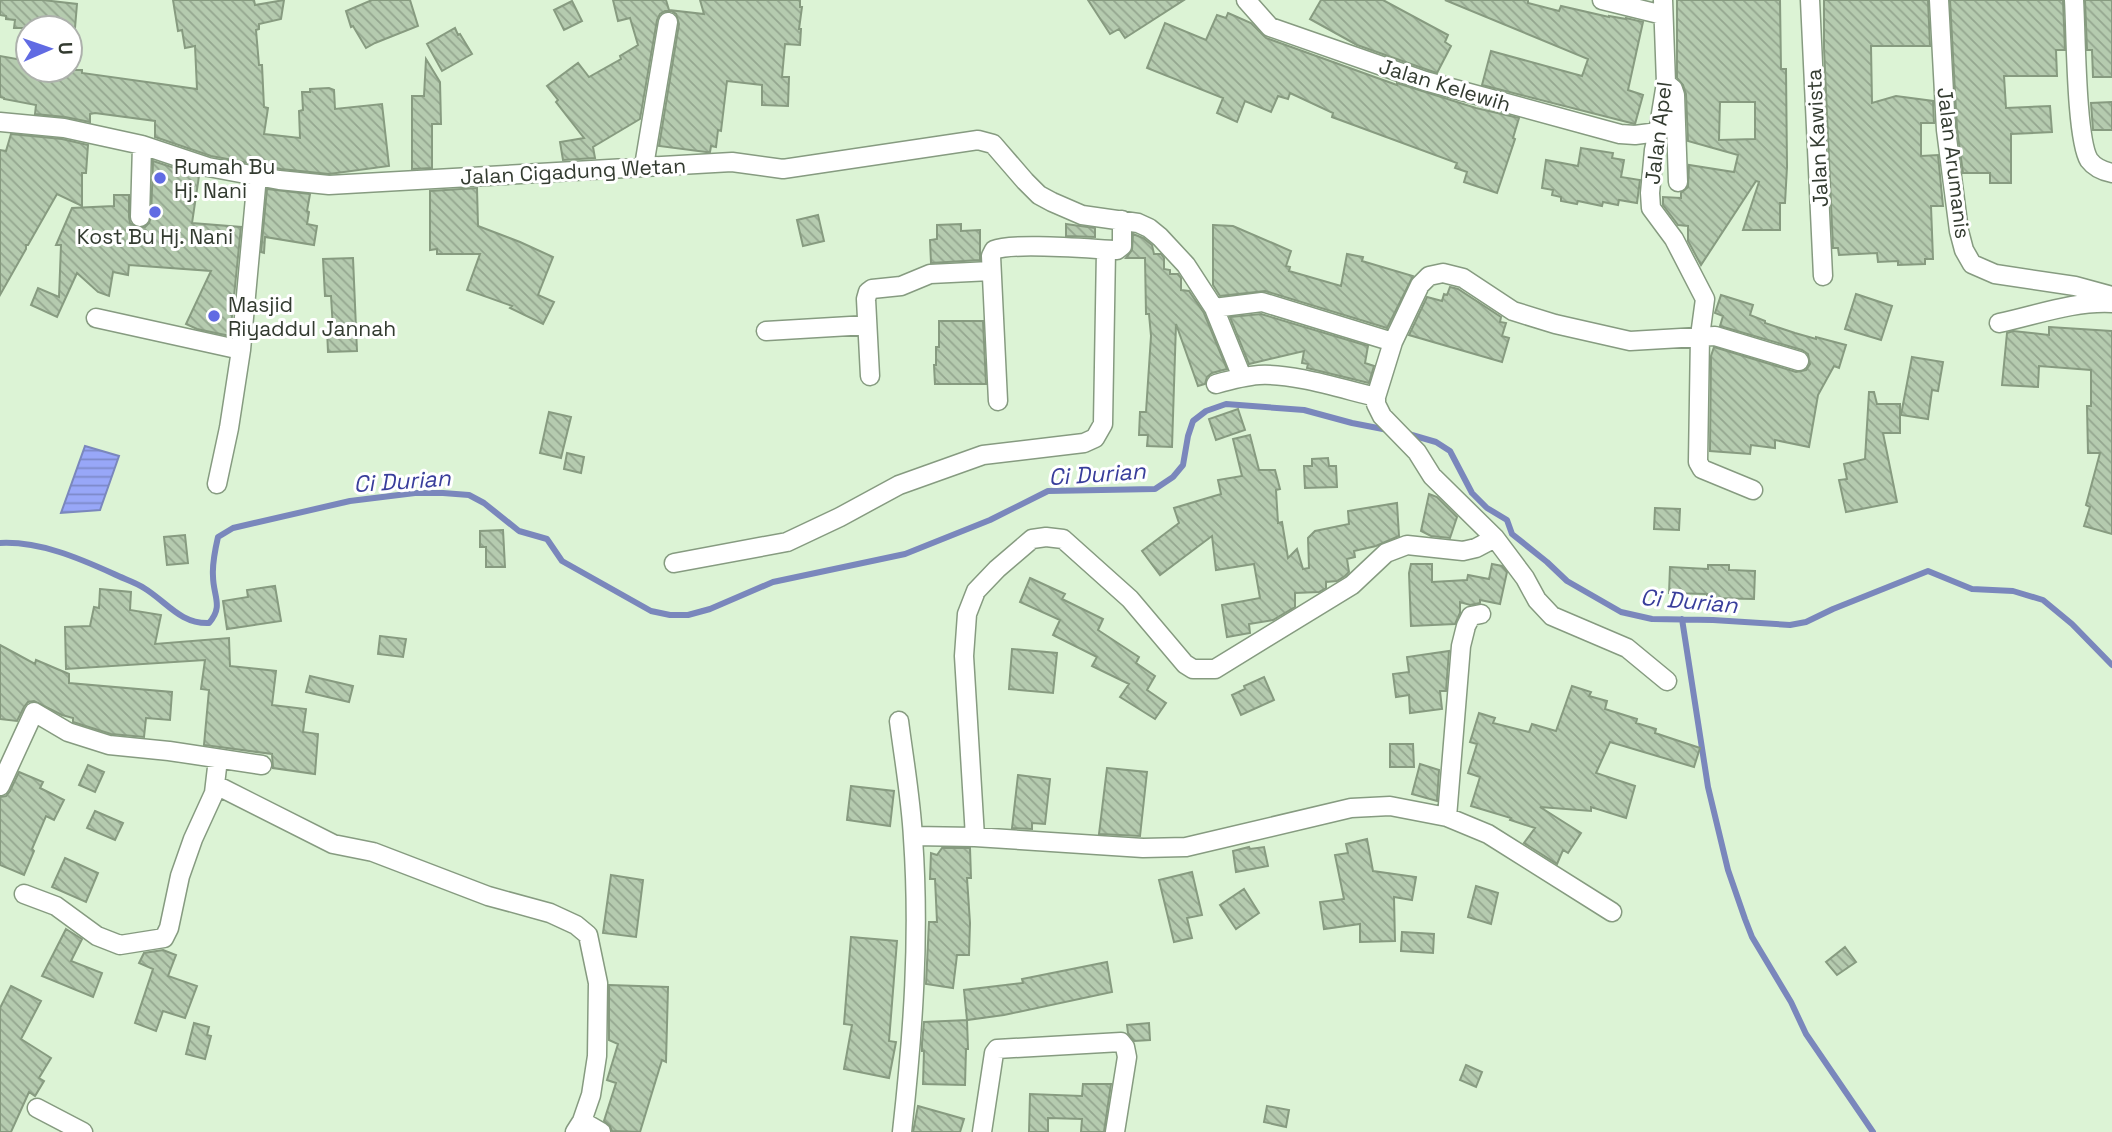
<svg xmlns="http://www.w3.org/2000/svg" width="2112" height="1132" font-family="'Space Grotesk',sans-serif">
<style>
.water{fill:url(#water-rules);stroke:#7a87bc;stroke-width:2}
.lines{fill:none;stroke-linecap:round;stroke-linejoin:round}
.stream{stroke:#7a87bc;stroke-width:6}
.building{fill:url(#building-back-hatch);stroke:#879b80;stroke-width:2;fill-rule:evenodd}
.minor-casing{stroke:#869b80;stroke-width:21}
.minor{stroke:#fff;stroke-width:18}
.poi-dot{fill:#616be3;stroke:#fff;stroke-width:2.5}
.labels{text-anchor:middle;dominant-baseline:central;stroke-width:6;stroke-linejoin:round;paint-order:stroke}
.street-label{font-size:21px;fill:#333b30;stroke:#fff}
.poi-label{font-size:21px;fill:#333b30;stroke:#fff;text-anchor:start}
.water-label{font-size:23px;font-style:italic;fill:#393e9b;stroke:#fff}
</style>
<defs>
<pattern id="water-rules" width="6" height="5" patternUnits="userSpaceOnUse" patternTransform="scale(1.75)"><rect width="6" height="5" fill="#98a7f8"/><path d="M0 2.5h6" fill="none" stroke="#7d89c9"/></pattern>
<pattern id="building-back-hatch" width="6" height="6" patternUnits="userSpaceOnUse" patternTransform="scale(1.75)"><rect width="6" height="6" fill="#b5cbaf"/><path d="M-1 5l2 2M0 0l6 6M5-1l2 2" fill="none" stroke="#94a68f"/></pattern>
</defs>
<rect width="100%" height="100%" fill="#dcf3d5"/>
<path class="water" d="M85 446 119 456 100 510 61 513Z"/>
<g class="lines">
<path class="stream" d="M1405 433 1436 442 1450 451 1472 493 1487 508 1507 520 1512 534 1547 562 1567 581 1621 612 1652 619 1713 620 1790 625 1806 622 1833 609 1928 571 1972 589 2013 591 2043 600 2072 624 2112 665
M0 543C39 541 79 558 114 574 124 579 135 582 144 588 167 602 180 624 209 623 224 606 213 596 213 576 212 563 215 550 218 537L233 528 350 501 415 493H443L469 495 484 503 519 531 547 539 562 561 651 611 670 615H688L710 609 773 582 905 554 990 520 1048 491 1155 489 1173 477 1183 465 1188 436 1193 421 1206 411 1226 404 1304 410 1352 423 1388 430
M1682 619 1708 787 1728 870 1745 919 1752 937 1791 1002 1806 1034 1873 1132"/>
</g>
<path class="building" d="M0 0H43L77 4 75 28H14L15 20 6 19V16L0 15Z
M173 0H254L255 5 284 0 281 19 259 24V29L256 30 259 65H262L264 107 268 108 264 134 300 138 299 111 303 110 302 92H310V89L329 88 334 90 335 109 382 104 389 166 329 174 281 169 211 156 155 137V121L95 113 90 114V122L65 117 35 114 36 105 4 99V98L0 97V56L28 61V70H82V73L197 89 195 46 185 48 182 30 178 31Z
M372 0H410L418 26 375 43 366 48 353 26 351 27 346 11Z
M613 0H666L669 10 704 14 700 0H800V7H802L799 29H801L800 45 785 44 782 77H789L788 106 762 105V85L727 81 721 131 718 130 716 147 711 146 710 152H706L659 146 679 24 676 14 671 11H665L660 14 657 20 640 119 593 147 595 158 563 160 560 142 584 138 556 102 558 100 547 86 578 63 589 77 621 59 620 56 638 45 630 18 618 21Z
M1088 0H1184L1125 38 1119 29 1110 34Z
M1321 0H1383L1448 35 1445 42 1451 46 1437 73 1428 70 1357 45 1310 19Z
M1445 0H1528V3L1559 11 1561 6 1609 17V16L1626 19V18L1643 22 1628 90 1643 95 1635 124 1482 85 1491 51 1582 76 1588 59Z
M1677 0H1780L1781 69H1786L1787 167 1785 203H1780V230H1743L1759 182 1756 181 1701 265 1688 241V226L1678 225 1663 205V197L1681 198V193L1688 187 1689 165 1734 172 1738 155 1688 141 1686 94 1683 85 1677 78ZM1720 102H1755V139L1719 140Z
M1824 0H1928L1930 46H1871L1872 103 1896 96 1933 101 1934 123H1921V156L1938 155 1943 206H1931L1933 259H1925V264L1898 265V261L1878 262 1877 253 1839 255 1838 248H1833L1824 48Z
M1950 0H2063L2065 50H2056L2057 76H2004L2006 108 2050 106 2052 132 2011 134V183H1990V173H1963L1957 129Z
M2085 0H2112V77H2093L2092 50H2087Z
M572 1 582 21 564 30 554 10Z
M1228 13 1251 23 1266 38 1397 85V83L1476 108 1519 118 1513 138 1515 139 1497 193 1464 182 1467 172 1455 168 1457 163 1332 117 1333 113 1290 93 1288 99 1278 96 1271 112 1245 101 1237 122 1217 113 1223 98 1147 68 1165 23 1206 40 1217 15 1226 18Z
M455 28 458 35 460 34 472 54 442 71 427 44Z
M426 59 440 82 441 124H432V168L412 169V96H424Z
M2112 102V130H2093L2091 103Z
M11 134 62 139 88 145 86 173H82V206L57 194 28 245H26V249L0 295V150L6 151Z
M1581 148 1613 153 1612 158 1624 160 1621 177 1640 180 1637 203 1619 200 1618 205 1603 202 1602 206 1578 201 1577 204 1561 201V197L1552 195 1553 190 1542 188 1546 160 1578 166Z
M153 161 199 176 192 223 241 227 230 336 197 329 186 324 211 271 129 265 128 275 113 272 109 296 98 292 77 273 57 317 31 305 38 288 59 297 61 245H56L72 208 114 206V195H129V217L130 223 139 228 145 227 149 223 151 217Z
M477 188 478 226 520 242 553 257 538 295 554 302 543 324 510 308 512 306 467 290 480 254H437V249L430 250V191Z
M267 189 310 194 307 211 309 212 307 224 317 226 314 245 265 237 264 253 261 252Z
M818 215 824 241 803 246 797 220Z
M961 224V231L980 230V260L931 263 930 240 937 239V225Z
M1066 224 1095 228V237L1066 236Z
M1213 225 1233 226 1291 251 1286 266 1290 267 1289 271 1341 286 1347 254 1363 257 1362 261 1413 276 1387 328 1265 291 1220 296 1213 285Z
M1133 234 1143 238 1152 245 1154 254H1161L1164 258V269L1170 270V274H1178L1181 278V290L1189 291 1204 313 1227 369 1212 373 1207 377 1205 384 1198 386 1176 324 1172 447 1147 446 1148 435H1139L1140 412H1146L1151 336 1149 314H1146L1145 258H1126L1132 250Z
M353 258 357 351 328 352 327 329H333L331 296H325L323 259Z
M1450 287 1458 289 1501 317 1500 322 1506 323 1502 336 1509 338 1502 362 1409 335 1427 297 1442 301 1444 294 1447 295Z
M1856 294 1892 306 1881 340 1845 329Z
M1721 295 1753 305 1750 315 1765 321V323L1795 333 1816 339V337L1846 345 1839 368 1834 366 1818 395 1809 447 1775 440V448L1751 445 1750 454 1710 451 1711 356 1714 347 1796 372 1806 370 1810 364 1808 354 1802 350 1720 326 1723 316 1715 313Z
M1261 314 1368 346 1365 363 1374 366 1369 383 1307 368 1308 364 1302 363 1304 351 1249 364 1230 317Z
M939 321H983L986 384H935L934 365H936V347H939Z
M2049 327 2112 331V534L2084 526 2090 507 2086 505 2100 453H2088L2087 406H2091V370L2039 366 2038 387 2002 385 2007 333 2013 331 2049 335Z
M1912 357 1943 362 1938 391 1932 390 1928 419 1901 415Z
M1869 392H1874L1877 404H1900V433H1883L1897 502 1846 512 1839 480 1847 479 1844 464 1865 459Z
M1238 409 1245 430 1216 440 1209 419Z
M549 412 571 417 561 458 540 453Z
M1250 435 1259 470H1275L1280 489 1276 490 1278 523 1282 522 1288 558 1297 549 1303 569 1309 568 1308 538 1315 531 1349 524 1348 511 1397 503 1399 536 1376 546 1354 551 1355 557 1347 559 1349 572 1345 576 1337 581 1326 582V588L1319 592 1295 593V607L1273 620 1249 624 1250 633 1227 637 1222 605 1260 598 1254 564 1216 570 1212 536 1160 575 1142 551 1179 523 1174 508 1221 494 1218 480 1242 476 1233 439Z
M567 453 584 457 581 473 564 469Z
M1328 458 1329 466H1336L1337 487 1305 488 1304 466H1312V459Z
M1429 494 1437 497 1457 517 1450 538 1431 536 1421 531Z
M1655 508 1680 509 1679 530 1654 529Z
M503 530 505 567H486V547H480V531Z
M185 535 188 563 167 565 164 537Z
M1411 564H1432V582L1467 580 1468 575 1489 579 1492 564 1502 566 1507 572 1500 604 1480 600V603L1470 605 1460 602V613L1455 624 1411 626 1409 573Z
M1708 565H1729V570L1755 571 1754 599 1707 598V594L1669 593 1670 567 1708 569Z
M1030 578 1065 594 1062 599 1103 619 1098 630 1139 657 1136 663 1155 676 1147 690 1166 703 1155 719 1120 697 1129 684 1092 666 1097 657 1053 635 1060 620 1020 602Z
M275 586 281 621 227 629 223 601 248 597 247 590Z
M100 589 131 592 130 610 161 615 155 644 229 638 230 666 276 671 272 705 306 709 303 732 318 734 315 774 273 768 272 754 204 745 209 690 201 689 205 660 66 669 65 627 90 626 94 607 99 608Z
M380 636 406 639 403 657 378 654Z
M0 645 35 664 36 660 69 674V683L172 692 170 720 146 718 144 737 111 734 73 722V718L62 715 34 701 28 702 24 707 17 721 0 719Z
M1012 649 1057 653 1053 693 1009 689Z
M1449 651 1446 691H1440L1442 709 1410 713 1409 695 1396 697 1393 674 1409 672 1407 657Z
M310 676 353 686 349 702 306 692Z
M1264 677 1274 700 1241 715 1232 695 1245 689 1244 686Z
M1572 686 1591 692 1589 696 1607 701 1605 709 1637 719 1636 723 1656 729 1655 733 1700 748 1694 767 1610 742 1596 773 1635 786 1626 818 1591 807V811L1540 807 1581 833 1568 853 1563 850 1557 864 1524 843 1535 828 1510 820 1511 818 1471 806 1480 777 1468 773 1477 744 1470 742 1479 713 1495 718 1493 723 1529 732 1532 724 1556 731Z
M1390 744H1413L1414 767H1390Z
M1420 764 1439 770 1437 801 1412 794Z
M88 765 104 772 95 792 79 785Z
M1107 768 1147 772 1140 836 1099 834Z
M19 772 43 782 40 788 64 800 54 820 46 816 32 849 34 851 24 875 0 865V797L6 796 10 791Z
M1018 775 1050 779 1045 824 1032 823V829L1012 828Z
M851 786 894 791 890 826 847 820Z
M95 811 123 823 115 840 87 828Z
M1367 839 1373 871 1416 877 1412 900 1394 897 1395 941 1360 942V924L1324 929 1320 902 1344 899 1335 855 1348 853 1346 844Z
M1249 847 1250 849 1264 847 1268 866 1236 872 1233 851Z
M942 848H970L971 878H967L970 923 969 955H957L953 988 926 984 929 922H937L935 879H930L931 853 937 855Z
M65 858 98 873 86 902 52 887Z
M1192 872 1202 915 1187 918 1192 938 1174 942 1159 880Z
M611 875 643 880 636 937 603 933Z
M1476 886 1498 893 1491 924 1468 917Z
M1244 889 1259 913 1236 929 1220 905Z
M66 929 82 939 71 961 102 973 93 997 42 976Z
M1402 932 1434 934 1433 953 1401 951Z
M851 937 897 941 889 1041 896 1042 889 1078 844 1069 852 1025 844 1024Z
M1845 947 1856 962 1837 975 1826 962Z
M163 950 176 955 168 976 197 986 185 1018 163 1011 156 1031 135 1023 153 969 139 963 144 953Z
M1107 962 1112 992 1004 1015 967 1020 964 990 1023 983 1022 979Z
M609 985 668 987 666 1062 662 1060 640 1132 612 1131 610 1126 604 1121 616 1083 607 1080 618 1044 609 1040Z
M11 986 41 1001 21 1039 51 1058 39 1078 44 1081 35 1096 29 1092 11 1132H0V1008Z
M967 1020 968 1049H966L965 1085 923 1084 924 1051H922V1043L924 1022Z
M194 1023 209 1027 207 1035 211 1036 205 1059 186 1054Z
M1149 1023 1150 1040 1134 1041 1128 1033 1127 1025Z
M1466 1065 1482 1072 1476 1087 1460 1080Z
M1083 1084H1111L1104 1132H1081L1082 1119 1048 1118V1132H1029L1030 1094 1082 1096Z
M918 1106 964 1119 960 1132H913Z
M1267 1106 1289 1110 1286 1127 1264 1122Z"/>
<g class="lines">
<defs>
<path id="minor" d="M1246 0 1270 27 1425 81 1620 134 1635 135 1658 132
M1602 0 1663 15
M1663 0 1666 83 1658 132 1654 150 1650 193 1651 208 1674 239 1705 299 1700 336 1698 462 1702 469 1753 490
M1810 0 1823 276
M1939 0 1946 130 1959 231 1964 250 1972 264 1995 274 2075 286 2112 296
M2074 0C2076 31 2076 139 2089 160 2095 168 2102 171 2112 173
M1667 84 1673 89 1675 95 1678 182
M0 122 64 128 142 145 208 167 279 180 329 185 732 162 783 169 978 140 993 144 1025 181 1039 195 1052 202 1082 215 1138 223 1149 228 1160 237 1186 265 1214 308 1242 377
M644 166 668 22
M140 217 142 145
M1214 308 1262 302 1393 342
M96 318 241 350
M1999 323C2037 315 2073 301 2112 303
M766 331 867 325
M870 376 866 299 868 292 872 289 901 286 930 274 991 271
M1216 384C1230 380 1244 376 1259 375 1293 373 1342 389 1376 397
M998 401 991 256 994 250C1013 242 1092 249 1117 250L1122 246V220
M217 484 229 428 241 350 257 176
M674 563 787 542 840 517 899 485 983 455 1084 443 1095 438 1103 424 1106 250
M1667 681 1627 648 1552 616 1537 600 1525 578 1495 538 1432 476 1417 452 1382 416 1376 404V397L1393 342 1420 285 1429 276 1443 273 1463 278 1513 311 1555 324 1630 341 1715 336 1799 361
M899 721C904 760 911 799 913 838 920 937 913 1034 902 1132
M216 785 333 844 373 852 488 896 550 913 576 925 588 935 598 983 597 1056 591 1095 582 1121
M0 786 34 712 68 732 109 745 169 751 262 765
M1447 817 1461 646 1466 626 1471 616 1481 614
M913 836 975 837 1143 848 1186 847 1351 808 1390 806 1447 817 1488 834 1612 912
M975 837 964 656 967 614 976 591 997 569 1032 539 1046 537 1063 539 1130 599 1185 664 1193 669H1215L1352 585 1386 553 1407 545 1463 551 1476 548 1495 538
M24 894 56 906 97 936 120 945 164 938 169 928 180 876 193 839 214 793 218 759
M37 1108 83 1132
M575 1132 582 1121 601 1132
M982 1132 994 1053 997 1049 1121 1042 1125 1047 1127 1057 1115 1132"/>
</defs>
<use href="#minor" class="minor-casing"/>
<use href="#minor" class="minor"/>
</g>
<g class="poi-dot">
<circle cx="160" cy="178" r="7"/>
<circle cx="155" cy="212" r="7"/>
<circle cx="214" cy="316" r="7"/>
</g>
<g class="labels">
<g class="street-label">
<text transform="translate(1445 85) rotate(17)">Jalan Kelewih</text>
<text transform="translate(1658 133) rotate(-83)">Jalan Apel</text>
<text transform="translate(1817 138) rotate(-93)">Jalan Kawista</text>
<text transform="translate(1954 163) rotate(83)">Jalan Arumanis</text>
<text transform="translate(573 171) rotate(-3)">Jalan Cigadung Wetan</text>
</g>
<g class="poi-label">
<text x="174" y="166">Rumah Bu<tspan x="174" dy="24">Hj. Nani</tspan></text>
<text x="155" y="236" text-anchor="middle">Kost Bu Hj. Nani</text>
<text x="228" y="304">Masjid<tspan x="228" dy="24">Riyaddul Jannah</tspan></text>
</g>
<g class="water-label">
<text transform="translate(1097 474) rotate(-4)">Ci Durian</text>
<text transform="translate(402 481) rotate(-4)">Ci Durian</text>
<text transform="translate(1689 601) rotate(5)">Ci Durian</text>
</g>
</g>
<g transform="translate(49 49) rotate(88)"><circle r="33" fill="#ffffff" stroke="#adb1ac" stroke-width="2"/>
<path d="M0-5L12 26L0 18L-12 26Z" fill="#616be3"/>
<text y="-10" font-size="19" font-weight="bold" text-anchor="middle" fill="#333b30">U</text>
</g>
</svg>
